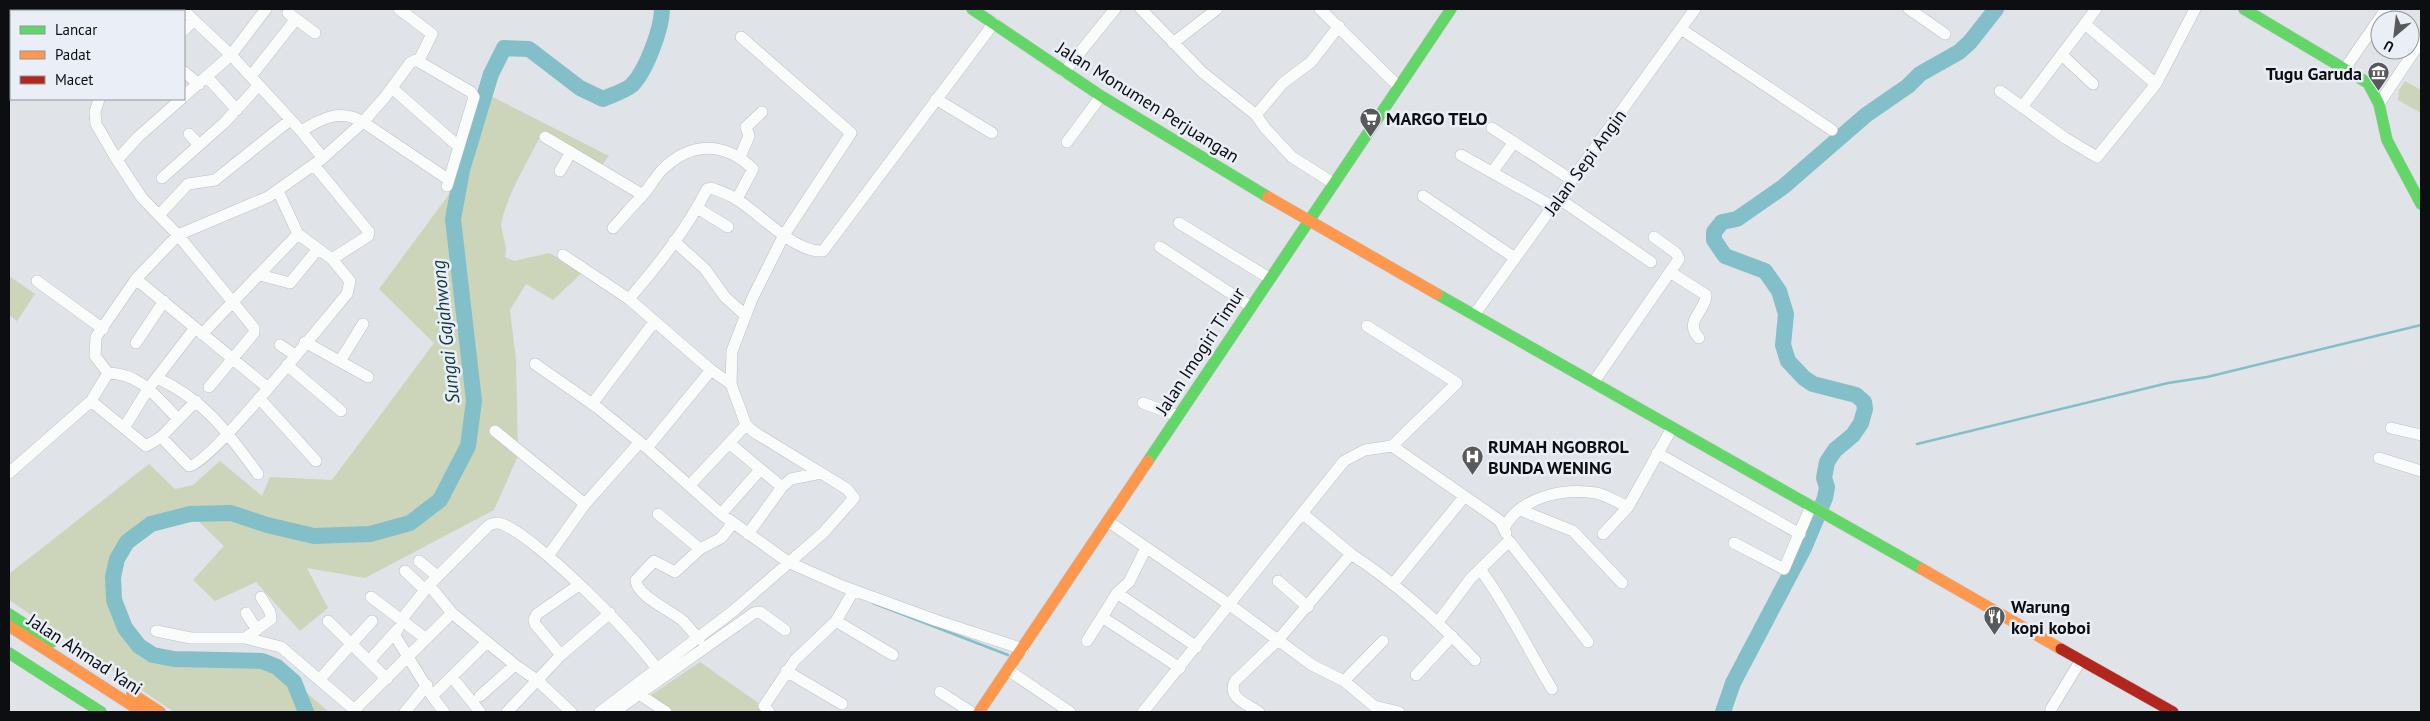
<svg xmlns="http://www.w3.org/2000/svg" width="2430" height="721" font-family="'PT Sans',sans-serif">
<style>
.green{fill:#ccd5ba}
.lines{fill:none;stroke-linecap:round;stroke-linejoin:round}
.stream{stroke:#83bfc9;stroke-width:2.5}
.river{stroke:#83bfc9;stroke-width:16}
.street-casing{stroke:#bec0c3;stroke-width:12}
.fast-casing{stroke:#bec0c3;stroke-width:12}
.slow-casing{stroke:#bec0c3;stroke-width:12}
.jam-casing{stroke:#bec0c3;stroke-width:12}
.street{stroke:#fafbfb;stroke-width:11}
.fast{stroke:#63d668;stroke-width:11}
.slow{stroke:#ff974d;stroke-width:11}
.jam{stroke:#b3261e;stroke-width:11}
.labels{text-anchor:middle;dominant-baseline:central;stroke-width:5;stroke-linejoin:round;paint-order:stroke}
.poi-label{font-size:18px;font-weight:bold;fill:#0d0e11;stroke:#eaeff7;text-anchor:start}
.street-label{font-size:18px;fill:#0d0e11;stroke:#eaeff7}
.water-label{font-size:19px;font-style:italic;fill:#10383e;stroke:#eaeff7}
</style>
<rect width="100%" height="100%" fill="#e0e3e7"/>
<path class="green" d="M2405 81 2421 90V113L2398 100 2399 90Z
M485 93 609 156 602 165 542 133C528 161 510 189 502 220 499 233 509 244 505 257L514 261 549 253 584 271 553 300 526 284 510 310 516 360 518 456 494 510 365 578 307 568 328 608 300 631 256 582 215 601 193 580 224 546 191 514 127 542 113 577 114 600 153 655 174 659H235L294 682 329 712H174L9 600V574L149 464 175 489 193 485 220 461 262 496 270 477 332 480 434 343 379 289 464 174Z
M9 276 35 294 17 321 9 315Z
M700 662 771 712H672L648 697Z"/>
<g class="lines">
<path class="stream" d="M1917 444 2168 383 2207 377 2421 325
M873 603 1008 655"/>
<path class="river" d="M306 712 294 682 277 667 262 661 174 659 153 655 139 646 125 628 114 600 113 577 117 559 127 542 151 524 190 514 231 513 267 525 314 536 370 534 410 523 440 500 468 446 474 401 453 219 462 170 491 74 504 48 529 49 580 88 603 99C612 95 625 91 632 85 646 71 662 28 662 9
M1723 712 1733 683 1804 548 1825 498 1827 487 1824 478 1827 462 1835 450 1853 435 1861 423 1865 409 1864 402 1856 395 1813 384 1804 378 1788 361 1783 345 1786 314 1779 291 1765 271 1725 256 1714 240V232L1722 222 1737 219 1783 187 1866 115 1908 86 1920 74 1959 52 1970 42 1996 9"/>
<defs>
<path id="street" d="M111 9 116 11
M182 9 231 55 301 131C321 119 340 108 363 122L385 97 410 63 416 60 471 92 474 97 447 186
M399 9 432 34 419 60
M1141 9 1202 72 1256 115 1265 128 1292 157 1333 183
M1320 9 1399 87
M1909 9 1945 34
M43 11 44 9
M153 11 155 9
M288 13 315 33
M2085 24 2156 84
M1681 29 1832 130
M184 30 194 20
M9 34 11 35
M1173 43 1217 9
M2062 55 2093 84
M2344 70 2386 9
M184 72 199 84
M1064 72 1115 9
M251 76 296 19
M207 77 237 110
M392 88 458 146
M2000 91 2065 138 2097 157 2156 84 2195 9
M184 96 231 55 266 9
M99 99 95 112 96 124 117 160 142 198 178 235 254 328V333L209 387
M936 99 992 133
M2379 104 2421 41
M2022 107 2096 9
M1256 115 1283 83 1311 62 1339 26
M1492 128 1572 180
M301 131 323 158
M189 134 199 145
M545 137 643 195
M1067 142 1101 96
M1461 155 1552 206
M740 157 749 136 746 127 762 112
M117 160 138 137 181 99
M314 165 369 232 368 236 332 259
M560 171 571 152
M1493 171 1514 142
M162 178 224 123 259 85
M278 191 298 234
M1423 196 1515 258
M1558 198 1651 262
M697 208 728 227
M159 215 188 184 215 180 290 120
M1179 223 1269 278
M613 228C623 217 632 206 642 196 649 188 654 179 661 171 690 141 724 141 753 169L737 199
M674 241 705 269 725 297 745 315
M1160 247 1250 306
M563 255 629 299
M1670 272 1706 295C1706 311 1683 321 1699 338
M260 275 290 283 317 250
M136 279 268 388
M37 281 103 329
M1474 315 1695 9
M305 342 368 377
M136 343 164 301
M280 345 295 355
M340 361 363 324
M535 364 598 408 647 448 721 514 788 562 842 586 935 620 1023 649
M287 365 341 411
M711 370 731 384
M108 373C142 374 156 397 178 419
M157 378C205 400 228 433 258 474
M1593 383 1679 259 1676 253 1654 237
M259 398 316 461
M91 401 146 446 161 437 196 401
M1143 403 1178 416
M592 404 654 322
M124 428 148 389 195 328
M2391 428 2421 435
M495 431 585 504
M161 437 189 466C209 466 327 317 347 294L350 281 332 259 298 234 202 334
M729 443 782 487
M1392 446 1493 516 1500 521 1506 533
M647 448 711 370 629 299C658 265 687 229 707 189L711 188C719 191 729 194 736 199 760 213 794 253 823 251L994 23
M1657 453 1800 534
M2379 458 2421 471
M9 473 91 401 108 373 95 356 96 337 136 279 178 235 268 197 323 158 363 122 449 180
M690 485 746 425
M1520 510 1573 531 1622 583
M1302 513 1351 554
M658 514 700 549
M721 514 760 470
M1109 522 1230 605 1312 665 1344 681 1374 706 1399 712
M1504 528C1521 496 1564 488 1596 493 1607 495 1618 503 1628 507L1672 428
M748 534 782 487 791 479 821 473
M1603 534 1628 507
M1734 543 1784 569 1811 506
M548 556 585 504 640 442
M419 561 437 576
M1480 569C1508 607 1528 649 1552 689
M405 571 425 590
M1278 581 1308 607
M1393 584 1464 497
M429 585 452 613 515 665 537 680 571 712
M1117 593 1197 647
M371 597 425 638
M246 613 257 630
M1102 617 1180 668
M401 620 429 585 488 526C493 523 497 522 502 524 537 537 644 644 662 677
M328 621 387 679
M836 621 893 655
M1438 622 1471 578 1509 541 1588 642
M156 631 191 638H245L281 647 357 712
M394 634 432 696 444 712
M245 638 271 619 270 612 261 597
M699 639C693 633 688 626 683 621 672 611 636 596 636 580L654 561 675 572 700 549 721 538 733 523
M1087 641 1117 593 1129 582 1146 548
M561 655 535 624 534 620 537 614 579 585
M369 661 398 629
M1008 670 1070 712
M786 671 842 704
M1416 675 1452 636
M452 677 480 712
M319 680 372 621
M1344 681 1383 641
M636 690 639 694 666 712
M940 692 971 712
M432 696 487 642
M480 696 515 665
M2051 709 2081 660
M354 710 452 613
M405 712 427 685
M507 712 561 655 610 613
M600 712 732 612 823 533 854 498 847 489 754 432 746 425 731 384 732 351 752 299 784 235 851 133 741 37
M614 712 754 613 760 612 785 630
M769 712 764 706 795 660 836 621 854 590
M1143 712 1344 461 1365 450 1392 446 1457 383 1367 326
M1259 712C1247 704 1227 698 1235 681L1278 640 1351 554C1397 584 1437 620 1475 660"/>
<path id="fast" d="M972 9 1101 96 1268 197
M2244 9 2368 83 2379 104 2387 140 2421 204
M1437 294 1922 569
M1148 461 1451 9
M9 614 52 642
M9 653 101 712"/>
<path id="slow" d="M1268 197 1437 294
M1922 569 2061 649
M9 626 142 712
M132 694 160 712
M979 712 1148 461"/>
<path id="jam" d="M2061 649 2173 712"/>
</defs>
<use href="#street" class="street-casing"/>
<use href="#fast" class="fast-casing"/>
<use href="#slow" class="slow-casing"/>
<use href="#jam" class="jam-casing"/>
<use href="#street" class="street"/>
<use href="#fast" class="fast"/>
<use href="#slow" class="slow"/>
<use href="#jam" class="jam"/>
</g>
<defs>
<symbol id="museum-pin" viewBox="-11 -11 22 30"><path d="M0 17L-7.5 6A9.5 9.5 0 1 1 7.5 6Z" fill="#57595c" stroke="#eaeff7"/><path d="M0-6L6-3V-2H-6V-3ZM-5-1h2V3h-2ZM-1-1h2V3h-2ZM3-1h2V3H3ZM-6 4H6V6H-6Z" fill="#fff"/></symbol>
<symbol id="supermarket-pin" viewBox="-11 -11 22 30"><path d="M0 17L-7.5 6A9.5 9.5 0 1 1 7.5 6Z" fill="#57595c" stroke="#eaeff7"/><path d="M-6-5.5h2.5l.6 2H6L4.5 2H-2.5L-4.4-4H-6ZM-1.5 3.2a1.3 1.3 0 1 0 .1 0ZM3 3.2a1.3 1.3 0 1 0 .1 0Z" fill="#fff"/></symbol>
<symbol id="hospital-pin" viewBox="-11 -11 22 30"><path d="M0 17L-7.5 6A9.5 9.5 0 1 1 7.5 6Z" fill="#57595c" stroke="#eaeff7"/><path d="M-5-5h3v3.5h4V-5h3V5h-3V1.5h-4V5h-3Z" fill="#fff"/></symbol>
<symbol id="restaurant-pin" viewBox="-11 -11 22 30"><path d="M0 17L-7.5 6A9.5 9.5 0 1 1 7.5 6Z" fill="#57595c" stroke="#eaeff7"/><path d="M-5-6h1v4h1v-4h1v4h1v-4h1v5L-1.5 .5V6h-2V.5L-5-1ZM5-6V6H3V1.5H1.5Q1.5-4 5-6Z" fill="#fff"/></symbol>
</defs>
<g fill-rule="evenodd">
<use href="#museum-pin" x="2366" y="60" width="25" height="34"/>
<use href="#supermarket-pin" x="1358" y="106" width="25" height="34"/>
<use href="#hospital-pin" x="1460" y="444" width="25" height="34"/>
<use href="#restaurant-pin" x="1982" y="604" width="25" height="34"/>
</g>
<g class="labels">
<g class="poi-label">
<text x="2362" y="73" text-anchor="end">Tugu Garuda</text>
<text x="1386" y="118">MARGO TELO</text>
<text x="1488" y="446">RUMAH NGOBROL<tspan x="1488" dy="21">BUNDA WENING</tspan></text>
<text x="2011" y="606">Warung<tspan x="2011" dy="21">kopi koboi</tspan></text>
</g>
<g class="street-label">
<text transform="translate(1148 102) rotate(32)">Jalan Monumen Perjuangan</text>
<text transform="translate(1585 162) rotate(-54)">Jalan Sepi Angin</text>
<text transform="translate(1200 351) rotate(-57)">Jalan Imogiri Timur</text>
<text transform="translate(85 654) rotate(33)">Jalan Ahmad Yani</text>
</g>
<g class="water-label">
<text transform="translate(445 332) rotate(-96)">Sungai Gajahwong</text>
</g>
</g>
<rect width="2430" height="721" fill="none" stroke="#0d0e11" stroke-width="20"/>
<rect x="10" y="10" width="175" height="90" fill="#eaeff7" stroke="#92959b"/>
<rect x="20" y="26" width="25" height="8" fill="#63d668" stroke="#92959b"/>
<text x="55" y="35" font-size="15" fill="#0d0e11">Lancar</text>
<rect x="20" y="51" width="25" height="8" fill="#ff974d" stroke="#92959b"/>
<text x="55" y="60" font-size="15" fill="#0d0e11">Padat</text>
<rect x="20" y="76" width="25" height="8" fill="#b3261e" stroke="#92959b"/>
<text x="55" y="85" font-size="15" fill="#0d0e11">Macet</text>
<g transform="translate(2395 35) rotate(208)"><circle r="24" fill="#eaeff7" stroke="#92959b"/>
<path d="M0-4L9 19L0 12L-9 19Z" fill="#57595c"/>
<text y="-8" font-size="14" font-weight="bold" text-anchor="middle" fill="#0d0e11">U</text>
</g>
</svg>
